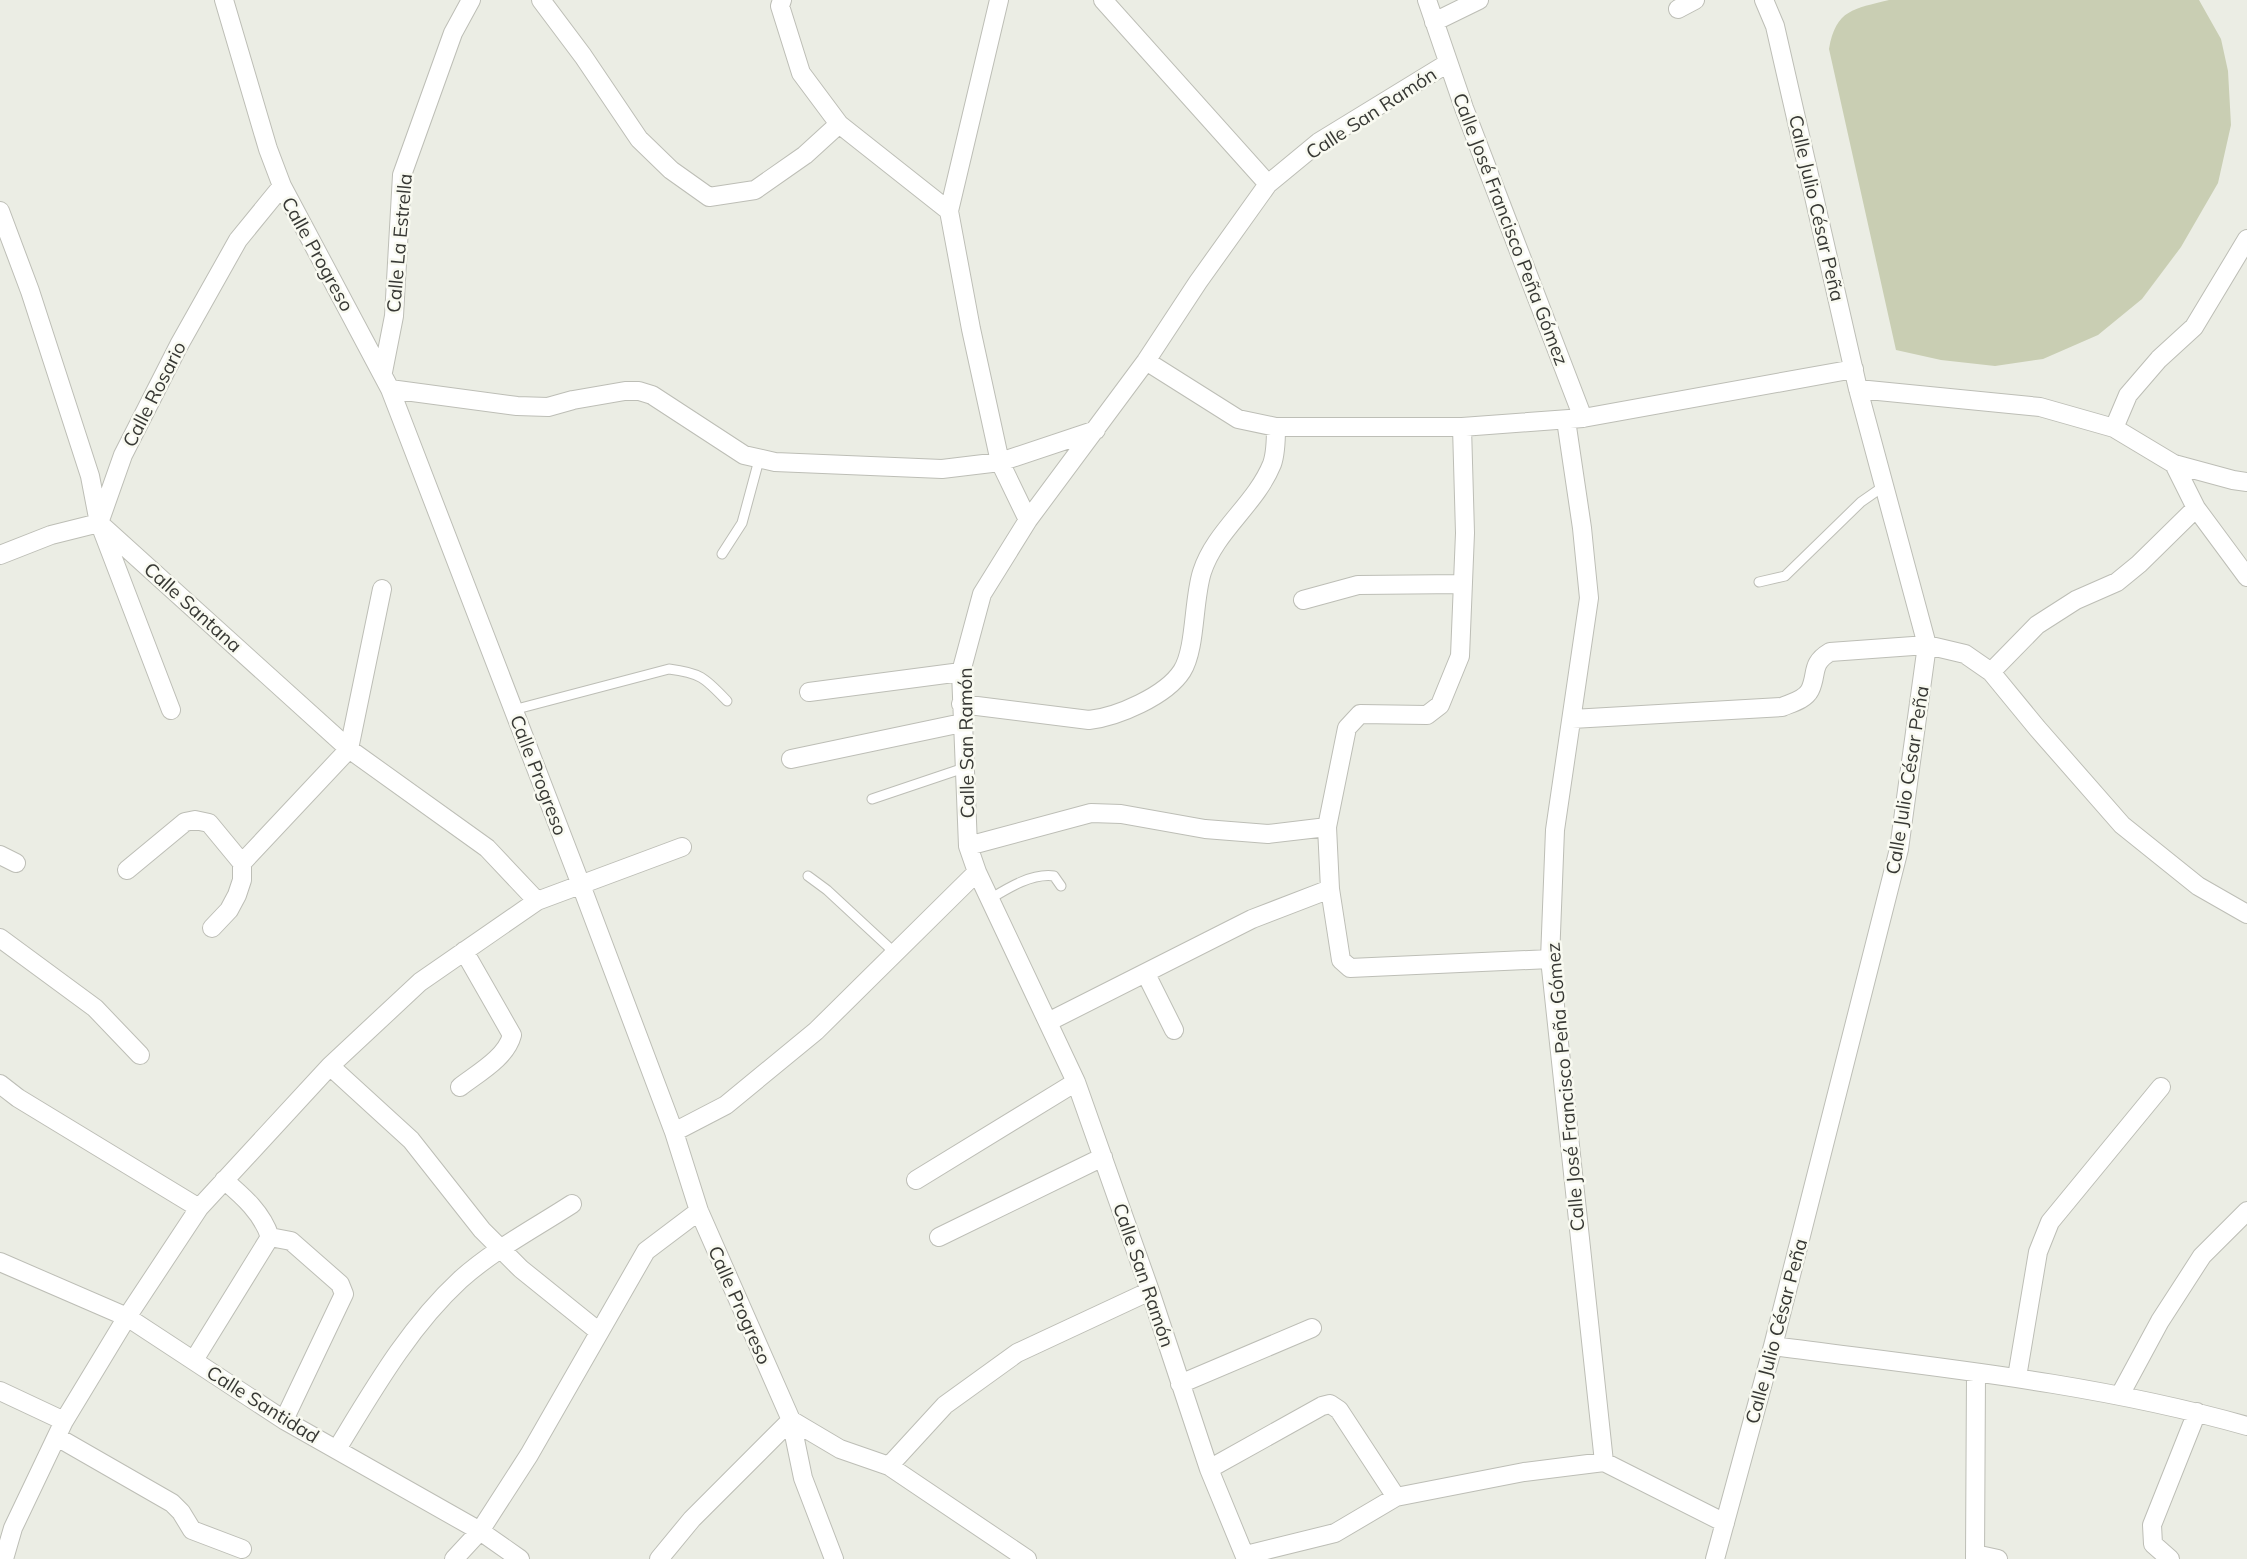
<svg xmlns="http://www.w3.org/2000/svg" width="2247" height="1559" font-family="Mulish,sans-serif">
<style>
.green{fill:#c9ceb3}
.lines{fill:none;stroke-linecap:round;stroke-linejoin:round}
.lane-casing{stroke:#bdbeb6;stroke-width:11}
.street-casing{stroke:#bdbeb6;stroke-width:20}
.lane{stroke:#fff;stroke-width:9}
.street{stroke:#fff;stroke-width:18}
.labels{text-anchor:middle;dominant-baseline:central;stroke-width:5;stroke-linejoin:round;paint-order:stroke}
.street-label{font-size:19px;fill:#373834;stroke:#f9faf1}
</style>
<rect width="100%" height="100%" fill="#ebede4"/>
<path class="green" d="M1889 0H2199L2221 39 2228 71 2231 125 2218 183 2181 247 2142 299 2098 335 2043 359 1995 366 1941 360 1896 350 1829 49C1836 9 1854 9 1889 0Z"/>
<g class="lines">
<defs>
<path id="lane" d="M722 554 742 523 759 460
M1759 582 1785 576 1861 502 1884 486
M513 710 669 669C701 673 705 678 727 701
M872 799 964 768
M808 876 827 890 895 953
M990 899C1008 888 1032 873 1054 876L1061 886"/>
<path id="street" d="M224 0 268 149 282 186 390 389 581 885 674 1132 699 1211 791 1420 803 1478 834 1559
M541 0 583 56 639 139 671 170 709 197 755 190 805 155 839 124
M782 0 780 6 801 73 839 124 949 211
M999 0 949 211 971 329 1000 462 1028 520
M1103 0 1268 184
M1427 0 1464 108 1583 418
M1678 9 1695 0
M1434 22 1479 0
M0 211 30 291 90 476 99 523 349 749 487 848 537 901
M1146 361 1238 419 1276 427H1462L1583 418 1854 369
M383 372 394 316 402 175 453 33 471 0
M390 389 517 406 548 407 573 400 625 391H639L652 395 744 455 775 462 942 469 1000 462 1096 430
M1858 389 2040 407 2114 428 2174 464 2233 480 2247 482
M1566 420 1582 528 1589 598 1555 830 1550 959 1604 1462
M1462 427 1465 533 1460 656 1440 705 1427 715 1360 714 1347 728 1327 827 1330 889 1341 960 1350 968 1550 959
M2114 428 2128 395 2159 359 2194 327 2247 239
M2174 464 2196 508 2247 577
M101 527 171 710
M0 555 51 535 99 523 123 455 179 345 238 240 282 186
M1303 600 1358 585 1463 584
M1991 672 2037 625 2076 600 2117 582 2139 564 2196 508
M809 692 961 672
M961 704 1089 720C1117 717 1166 696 1182 671 1196 649 1193 600 1202 572 1215 531 1256 504 1272 464 1276 453 1276 439 1276 427
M1572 719 1782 707C1791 703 1805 700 1810 690 1818 673 1810 664 1830 652L1927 645 1965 654 1991 672 2037 728 2122 825 2198 886 2247 914
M791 759 962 723
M968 846 1091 813 1121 814 1205 829 1268 834 1327 827
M0 855 16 863
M242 863 349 749 382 589
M127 870 185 822 195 820 209 823 242 863V880L237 895 229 910 212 928
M0 938 95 1008 140 1055
M1146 974 1174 1030
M1048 1022 1252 919 1330 889
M330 1066 411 1140 482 1230 521 1269 598 1331
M0 1084 18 1098 199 1208
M460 1087C478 1073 506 1058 512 1035L464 951
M674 1132 726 1105 816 1031 977 872
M224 1180C244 1197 262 1213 270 1237
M916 1180 1076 1082
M270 1237 291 1241 340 1284 344 1294 284 1420
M939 1237 1103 1157
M0 1262 127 1317 284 1420 480 1531 520 1559
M1773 1346C1932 1367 2092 1382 2247 1426
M194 1360 270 1237
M2017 1377 2038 1252 2050 1222 2161 1087
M1180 1384 1312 1328
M0 1391 64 1421
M2120 1395 2160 1321 2202 1256 2247 1211
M57 1437 172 1503 181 1512 192 1530 242 1549
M337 1449C373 1390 409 1327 460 1280 493 1250 535 1228 572 1204
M889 1466 945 1405 1017 1353 1150 1291
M1209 1469 1322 1406 1330 1404 1339 1410 1396 1497
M1975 1554 1998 1559
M1246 1555 1335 1533 1396 1497 1524 1472 1604 1462 1725 1523
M4 1559 13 1528 64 1421 127 1317 199 1208 330 1066 420 982 537 901 682 847
M454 1559 480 1531 529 1455 646 1251 699 1211
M659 1559 692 1519 791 1420 840 1449 889 1466 1027 1559
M1246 1559 1209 1469 1150 1291 1076 1082 977 872 968 846 961 672 982 594 1028 520 1146 361 1198 282 1268 184 1319 142 1448 63
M1715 1559 1773 1346 1899 849 1927 645 1858 389 1775 26 1764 0
M1975 1559 1976 1373
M2170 1559 2153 1544 2152 1525 2197 1412"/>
</defs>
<use href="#lane" class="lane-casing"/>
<use href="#street" class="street-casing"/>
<use href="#lane" class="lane"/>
<use href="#street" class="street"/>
</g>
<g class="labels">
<g class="street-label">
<text transform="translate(1371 113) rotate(-33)">Calle San Ramón</text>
<text transform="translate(1817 208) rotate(77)">Calle Julio César Peña</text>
<text transform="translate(1511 229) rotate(69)">Calle José Francisco Peña Gómez</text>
<text transform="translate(399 243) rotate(-85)">Calle La Estrella</text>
<text transform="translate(318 254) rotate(61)">Calle Progreso</text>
<text transform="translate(154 394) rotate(-63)">Calle Rosario</text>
<text transform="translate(193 607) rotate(42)">Calle Santana</text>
<text transform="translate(966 743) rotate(-91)">Calle San Ramón</text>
<text transform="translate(539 775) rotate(69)">Calle Progreso</text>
<text transform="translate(1907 780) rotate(-81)">Calle Julio César Peña</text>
<text transform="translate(1565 1087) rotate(-95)">Calle José Francisco Peña Gómez</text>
<text transform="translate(1144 1275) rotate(71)">Calle San Ramón</text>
<text transform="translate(740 1305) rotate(66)">Calle Progreso</text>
<text transform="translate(1776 1331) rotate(-75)">Calle Julio César Peña</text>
<text transform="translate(263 1404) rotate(32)">Calle Santidad</text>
</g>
</g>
</svg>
